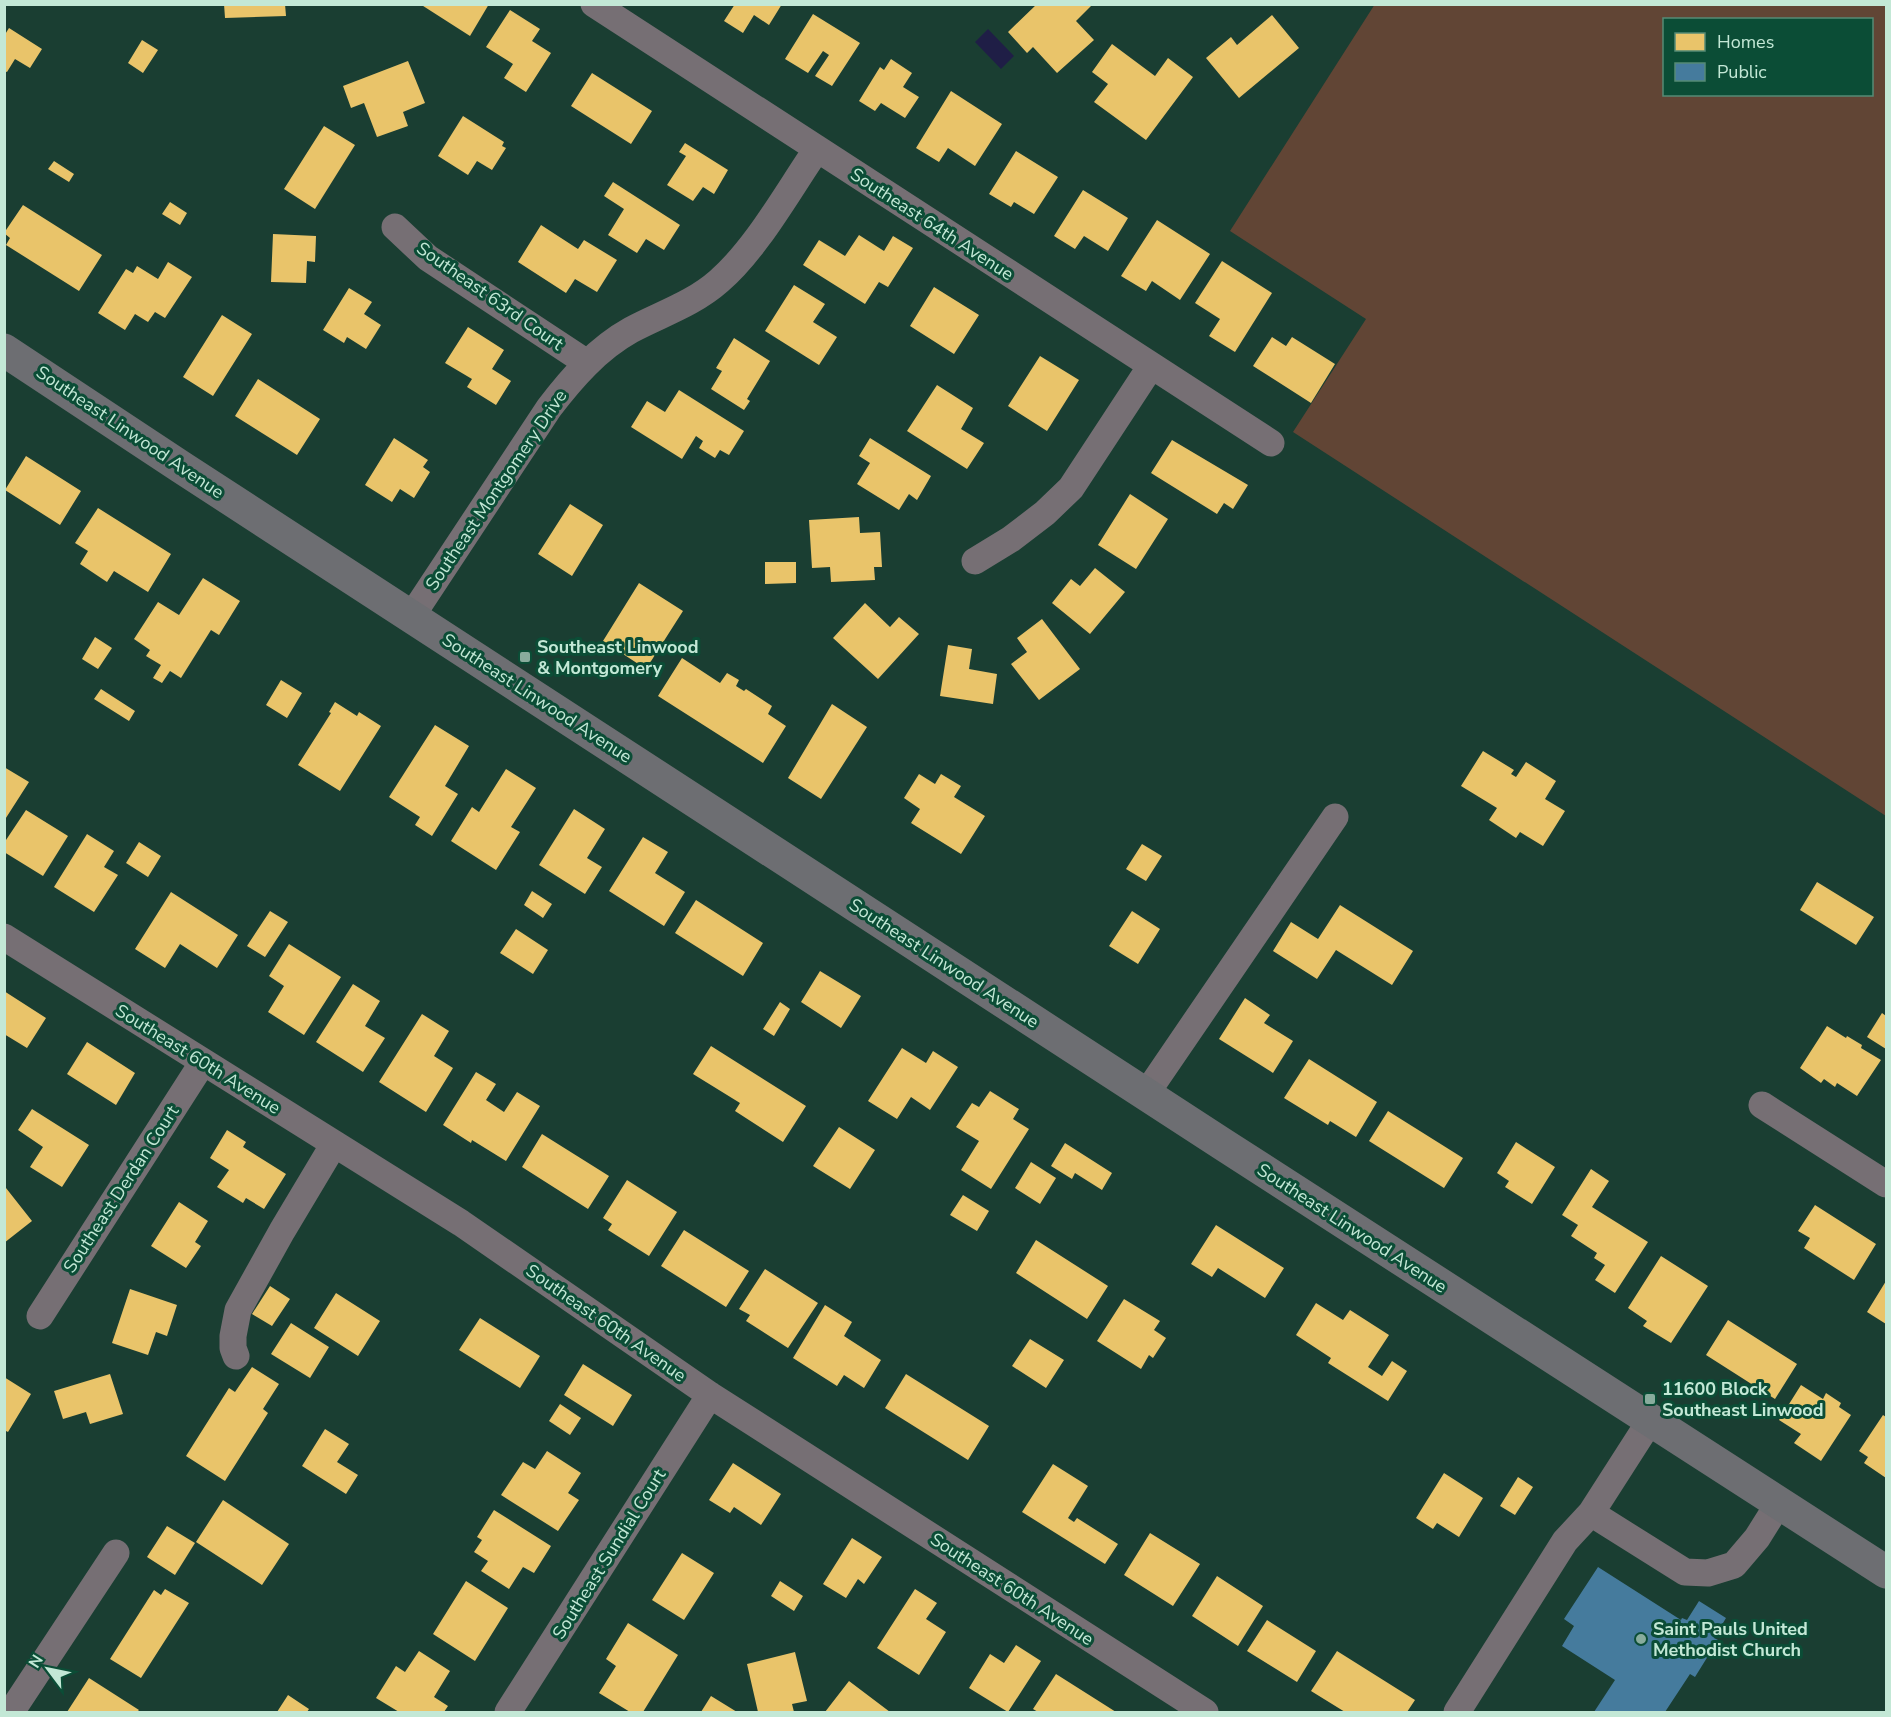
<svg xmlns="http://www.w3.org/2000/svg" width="1891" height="1717" font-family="'Nunito Sans',sans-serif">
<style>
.green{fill:#614535;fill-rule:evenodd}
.water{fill:#1f1e46}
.homes{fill:#e9c46a}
.public{fill:#457b9d}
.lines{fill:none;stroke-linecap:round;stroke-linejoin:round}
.minor{stroke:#766f74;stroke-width:27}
.major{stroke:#6d6e72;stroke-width:33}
.poi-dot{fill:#88ac9d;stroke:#0b4d36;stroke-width:2}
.labels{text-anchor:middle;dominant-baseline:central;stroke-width:6;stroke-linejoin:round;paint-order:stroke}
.street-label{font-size:18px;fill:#c3e8d6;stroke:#0b4d36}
.poi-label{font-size:18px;font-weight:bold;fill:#c3e8d6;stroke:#0b4d36;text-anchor:start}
</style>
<rect width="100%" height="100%" fill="#1a3e32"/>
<path class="green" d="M1375 4 1886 5V816L1293 432 1366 319 1230 231ZM1664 20H1872V94H1664Z"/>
<path class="water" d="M988 29 1014 56 1001 69 975 42Z"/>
<path class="homes" d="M224 4H285L286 16 225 18Z
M420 4H489L470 36Z
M735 4H782L769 25 754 15 743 33 724 21Z
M1037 4H1093L1076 21 1094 40 1057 73 1033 47 1027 53 1008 32Z
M510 10 540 29 532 41 551 53 526 92 504 78 513 64 486 47Z
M813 14 860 43 832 86 815 76 829 55 823 51 808 73 785 59Z
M1272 15 1299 48 1239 98 1206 58 1231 37 1237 45Z
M9 28 42 49 30 68 15 59 7 72 4 71V36Z
M142 40 158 50 143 73 128 63Z
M1112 44 1155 76 1168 58 1193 77 1146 140 1094 102 1108 84 1092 72Z
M891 59 912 73 903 87 919 97 905 118 881 103 875 111 859 101 880 67 884 70Z
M408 61 425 103 403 112 408 126 377 137 364 103 351 108 343 86Z
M592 73 652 111 631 144 571 106Z
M951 91 1002 124 975 166 948 148 939 162 916 148Z
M463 116 504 142 502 146 506 148 492 170 477 161 468 175 438 156Z
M324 126 355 145 315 209 284 189Z
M685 143 728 170 714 194 703 187 693 201 667 185 686 156 679 152Z
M1016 151 1058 177 1034 214 1014 202 1011 207 989 194Z
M54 161 74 174 69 182 48 169Z
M613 182 680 225 664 250 646 239 637 253 608 235 624 209 604 196Z
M1083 190 1128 218 1108 251 1084 236 1075 249 1054 236Z
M170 202 187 213 180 225 162 214Z
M23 205 102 255 79 291 6 245 10 238 4 233Z
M1157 220 1210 254 1180 300 1152 281 1146 291 1121 276Z
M541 225 578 249 584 240 617 260 597 292 575 279 566 293 518 262Z
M273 234 316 236 315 262 307 261 306 283 271 282Z
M859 235 884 251 893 236 913 248 888 287 879 282 865 304 803 265 819 240 845 256Z
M1222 261 1272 293 1235 352 1209 336 1220 319 1195 303Z
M168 262 192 277 165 318 155 312 148 322 135 314 125 330 98 313 126 269 133 273 137 266 158 279Z
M794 285 825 304 813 322 837 337 819 365 765 331Z
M934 287 979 315 954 354 910 326Z
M349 288 372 302 364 314 381 325 366 349 347 337 344 343 323 330Z
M222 315 252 334 213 396 183 377Z
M468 327 504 350 492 369 511 381 496 405 467 387 472 379 445 363Z
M1272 337 1286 346 1292 337 1335 364 1311 403 1253 366Z
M734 338 770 361 747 399 750 401 744 410 711 389 722 371 716 368Z
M1040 356 1079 380 1047 431 1008 406Z
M258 379 320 419 297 455 235 416Z
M937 385 973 408 961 429 984 443 967 469 907 431Z
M679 390 744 431 729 455 720 450 715 458 699 448 703 441 696 436 682 459 631 427 647 401 665 412Z
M394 438 428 460 423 467 430 472 414 498 400 489 392 502 365 485Z
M870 438 931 476 917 500 909 494 899 510 857 484 870 463 859 456Z
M1172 440 1248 485 1233 509 1224 503 1217 514 1151 473Z
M26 456 81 491 60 525 5 490Z
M1130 494 1168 519 1136 569 1098 545Z
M570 504 603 525 572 576 538 554Z
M98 508 171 554 148 592 114 571 107 582 80 564 88 551 75 543Z
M859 517 860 533 880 532 882 567H874L875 580 831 582 830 567 812 568 809 520Z
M765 562H796V583L765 584Z
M1095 568 1125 592 1090 634 1052 603 1071 579 1080 586Z
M203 578 240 601 219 635 211 630 181 678 170 671 162 683 153 678 161 665 146 656 150 650 134 639 158 602 179 615Z
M639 583 683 611 646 669 603 641Z
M865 603 890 627 899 617 919 634 878 679 833 638Z
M1042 619 1080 669 1039 700 1011 664 1027 652 1017 638Z
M95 637 112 648 98 669 82 659Z
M948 645 972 649 969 669 997 674 993 704 940 696Z
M682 658 720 683 727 673 739 680 736 686 744 691 746 689 772 706 768 714 786 726 763 763 658 696Z
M281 680 302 693 287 718 266 705Z
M101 689 135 711 129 721 94 699Z
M335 702 357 716 359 712 381 726 340 791 298 765 331 713 329 712Z
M832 704 867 727 821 799 788 778Z
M435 725 469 746 445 786 458 794 432 836 415 825 420 817 389 797Z
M1483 751 1514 770 1511 774 1516 777 1526 762 1556 781 1545 799 1565 811 1543 846 1520 832 1516 838 1489 820 1497 808 1461 786Z
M4 767 29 782 4 821Z
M506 769 536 788 511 827 520 832 496 870 451 841 472 807 479 812Z
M919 774 935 784 941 774 961 786 954 797 985 816 961 854 911 823 920 809 904 798Z
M574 809 605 829 587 858 602 867 585 894 539 865Z
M26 810 68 836 43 876 4 852V843Z
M87 834 114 851 104 867 118 875 94 912 54 887Z
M643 837 668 852 655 873 685 892 664 926 609 891Z
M139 842 161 856 148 877 126 863Z
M1142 844 1162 856 1146 881 1126 869Z
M1817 882 1874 917 1856 945 1800 910Z
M532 891 552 904 543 918 524 905Z
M171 892 238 935 217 968 180 944 165 968 135 949Z
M696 900 763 943 743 976 675 933Z
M1340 905 1413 951 1392 985 1336 950 1317 979 1273 951 1291 922 1318 939Z
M270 911 288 922 265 957 247 946Z
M1132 911 1160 929 1138 964 1109 946Z
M516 929 548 950 533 974 500 953Z
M289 944 341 977 304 1035 268 1012 284 986 269 976Z
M820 971 861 996 841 1028 801 1002Z
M353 984 380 1001 365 1026 385 1038 363 1072 316 1042Z
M4 991 46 1018 27 1048 4 1034Z
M1245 998 1270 1015 1264 1023 1293 1041 1273 1073 1219 1039Z
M780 1002 790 1009 774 1036 763 1029Z
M1882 1013 1886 1016V1049L1867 1037Z
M422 1014 449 1031 434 1056 453 1068 426 1112 379 1082Z
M1827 1026 1846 1038 1847 1036 1862 1045 1861 1048 1881 1060 1857 1096 1837 1083 1835 1087 1824 1079 1821 1083 1800 1068Z
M87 1042 135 1073 116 1105 67 1074Z
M711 1046 806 1106 783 1142 735 1111 740 1103 693 1074Z
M902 1048 926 1063 933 1051 958 1067 930 1110 911 1097 897 1119 868 1101Z
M1309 1059 1377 1102 1356 1137 1330 1121 1328 1125 1284 1098Z
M476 1072 496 1084 486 1100 504 1112 517 1092 540 1106 506 1161 472 1140 471 1143 443 1125Z
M990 1091 1019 1109 1013 1119 1029 1129 991 1189 961 1170 979 1141 956 1127 972 1103 979 1107Z
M32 1109 89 1145 62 1187 30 1167 43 1147 18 1130Z
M1388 1111 1463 1158 1444 1188 1369 1141Z
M839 1127 875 1150 850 1189 813 1166Z
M227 1130 246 1142 243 1147 286 1174 264 1209 246 1198 243 1203 217 1187 229 1170 210 1158Z
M542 1134 609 1176 588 1209 522 1167Z
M1516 1142 1555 1167 1532 1204 1505 1187 1509 1181 1497 1173Z
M1065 1143 1112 1173 1102 1190 1075 1173 1072 1179 1051 1166Z
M1031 1162 1056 1178 1040 1204 1015 1188Z
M1591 1169 1609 1181 1592 1207 1648 1242 1615 1293 1595 1280 1605 1265 1594 1258 1597 1253 1571 1236 1578 1225 1562 1215Z
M627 1180 677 1212 649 1256 608 1230 612 1224 603 1218Z
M6 1188 32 1221 4 1243V1190Z
M963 1195 989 1211 977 1231 950 1215Z
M179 1202 208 1221 195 1242 201 1246 186 1268 151 1246Z
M1815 1205 1876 1244 1854 1280 1804 1248 1810 1238 1798 1231Z
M1216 1225 1284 1268 1265 1298 1218 1268 1212 1277 1191 1264Z
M684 1230 749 1271 726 1307 661 1266Z
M1036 1240 1108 1286 1087 1319 1016 1273Z
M1661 1256 1708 1286 1671 1343 1643 1326 1647 1321 1628 1308Z
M765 1269 818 1303 788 1348 746 1321 750 1315 739 1309Z
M1886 1281V1324L1867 1312Z
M270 1286 290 1299 272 1326 252 1314Z
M130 1289 177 1305 167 1336 156 1332 148 1355 112 1343Z
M336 1293 380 1321 358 1356 314 1328Z
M1124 1299 1160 1321 1154 1330 1166 1338 1153 1358 1149 1355 1141 1369 1097 1341Z
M1316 1303 1343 1320 1350 1310 1389 1335 1368 1367 1382 1376 1392 1361 1407 1371 1388 1401 1328 1363 1331 1358 1296 1335Z
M825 1305 852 1322 844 1336 881 1360 864 1388 844 1375 837 1386 793 1358Z
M480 1318 540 1356 520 1388 459 1350Z
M1728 1320 1797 1364 1775 1399 1706 1355Z
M291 1323 329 1347 310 1378 271 1354Z
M1030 1339 1064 1360 1046 1388 1012 1366Z
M583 1364 632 1395 613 1426 564 1395Z
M252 1367 279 1384 263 1409 268 1413 225 1481 186 1456 229 1388 235 1392Z
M110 1374 123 1414 90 1424 86 1412 63 1419 54 1391Z
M906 1374 989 1426 968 1460 885 1408Z
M4 1377 31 1394 8 1432 4 1430Z
M1801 1385 1823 1399 1826 1393 1841 1403 1839 1407 1851 1415 1821 1461 1794 1443 1801 1434 1779 1420Z
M560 1404 581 1418 570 1435 549 1421Z
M1883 1415 1886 1417V1478L1864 1463 1868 1457 1859 1451Z
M325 1429 349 1444 337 1462 358 1475 346 1494 302 1466Z
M547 1451 581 1473 568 1493 579 1500 558 1531 501 1495 523 1462 535 1469Z
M733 1463 781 1494 761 1525 734 1507 730 1513 709 1500Z
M1053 1464 1088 1486 1068 1518 1074 1522 1077 1518 1118 1544 1105 1564 1022 1512Z
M1444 1473 1483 1498 1459 1537 1437 1523 1433 1529 1416 1518Z
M1518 1477 1533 1487 1515 1515 1500 1506Z
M223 1500 289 1544 262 1585 196 1542Z
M494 1510 551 1546 534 1573 523 1567 509 1589 481 1571 488 1561 474 1552 482 1540 477 1537Z
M167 1526 195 1543 175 1575 147 1557Z
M1150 1533 1200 1564 1173 1606 1124 1575Z
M852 1538 882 1557 864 1584 858 1579 846 1598 823 1584Z
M682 1553 714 1573 684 1620 652 1600Z
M1217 1576 1263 1606 1238 1646 1192 1616Z
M466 1581 508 1608 475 1661 433 1634Z
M780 1581 803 1596 794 1611 771 1596Z
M165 1589 189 1603 141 1678 110 1659 154 1590 161 1595Z
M915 1589 937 1603 926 1619 946 1632 919 1675 877 1648Z
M1267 1620 1316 1651 1297 1682 1247 1651Z
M628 1623 678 1655 643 1712H630L599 1693 616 1666 606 1659Z
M1016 1645 1041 1661 1008 1712 969 1688 990 1654 1004 1663Z
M419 1651 450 1671 434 1697 448 1706 444 1712H399L376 1698 396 1666 405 1672Z
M1337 1651 1415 1700 1407 1712H1345L1311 1691Z
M795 1652 807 1701 792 1704 794 1712H758L747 1664Z
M1056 1674 1116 1712H1038L1033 1709Z
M89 1678 139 1710 137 1712H67Z
M849 1681 890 1712H825Z
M288 1695 309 1709 307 1712H277Z
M711 1696 737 1712H701Z"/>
<path class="public" d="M1598 1567 1681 1620 1682 1618 1687 1620 1699 1601 1726 1618 1714 1638 1718 1640 1695 1677 1690 1674 1665 1712H1594L1615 1680 1562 1646 1574 1626 1564 1619Z"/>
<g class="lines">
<path class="minor" d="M594 4 1271 443
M395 227 428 258 587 363
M975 561 1011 539 1045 513 1071 488 1151 366
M411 617 549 408C572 378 597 349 631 330 661 314 693 304 719 281 757 248 788 191 817 149
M4 937 461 1223 710 1395 1205 1712
M1146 1094 1335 817
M1762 1105 1886 1184
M40 1316 203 1062
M236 1356 233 1348V1336L238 1310 282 1231 334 1144
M1650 1421 1591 1513 1685 1572 1708 1573 1734 1565 1757 1538 1779 1503
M11 1712 116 1553
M508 1712 710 1395
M1457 1712 1565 1541 1591 1513"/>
<path class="major" d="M4 350 181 467 1224 1145 1886 1572"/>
</g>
<g class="poi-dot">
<rect x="519" y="651" width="12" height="12" rx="3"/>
<rect x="1644" y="1393" width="12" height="12" rx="3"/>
<circle cx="1641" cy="1639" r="6"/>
</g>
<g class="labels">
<g class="street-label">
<text transform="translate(932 224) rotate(33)">Southeast 64th Avenue</text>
<text transform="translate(490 296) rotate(35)">Southeast 63rd Court</text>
<text transform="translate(130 432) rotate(34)">Southeast Linwood Avenue</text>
<text transform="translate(496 490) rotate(-56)">Southeast Montgomery Drive</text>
<text transform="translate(537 698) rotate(33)">Southeast Linwood Avenue</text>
<text transform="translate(944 963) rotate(33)">Southeast Linwood Avenue</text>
<text transform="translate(198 1059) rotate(32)">Southeast 60th Avenue</text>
<text transform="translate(121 1189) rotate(-57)">Southeast Derdan Court</text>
<text transform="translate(1352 1228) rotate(33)">Southeast Linwood Avenue</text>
<text transform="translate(606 1323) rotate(35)">Southeast 60th Avenue</text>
<text transform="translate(609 1554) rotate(-58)">Southeast Sundial Court</text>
<text transform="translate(1012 1589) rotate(33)">Southeast 60th Avenue</text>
</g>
<g class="poi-label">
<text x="537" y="647">Southeast Linwood<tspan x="537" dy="21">&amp; Montgomery</tspan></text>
<text x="1662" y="1389">11600 Block<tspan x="1662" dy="21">Southeast Linwood</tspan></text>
<text x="1653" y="1629">Saint Pauls United<tspan x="1653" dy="21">Methodist Church</tspan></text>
</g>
</g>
<rect width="1891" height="1717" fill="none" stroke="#c3e8d6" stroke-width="12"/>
<rect x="1663" y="18" width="210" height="78" fill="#0b4d36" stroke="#558b76" stroke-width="1.5"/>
<rect x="1675" y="33" width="30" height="18" fill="#e9c46a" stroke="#558b76" stroke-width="1.5"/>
<text x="1717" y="48" font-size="18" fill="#c3e8d6">Homes</text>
<rect x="1675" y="63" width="30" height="18" fill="#457b9d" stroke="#558b76" stroke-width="1.5"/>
<text x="1717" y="78" font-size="18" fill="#c3e8d6">Public</text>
<g transform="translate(48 1669) rotate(302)" stroke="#0b4d36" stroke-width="4.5" paint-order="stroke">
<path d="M0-4.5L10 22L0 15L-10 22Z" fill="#c3e8d6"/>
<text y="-9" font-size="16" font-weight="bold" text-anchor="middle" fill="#c3e8d6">N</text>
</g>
</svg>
